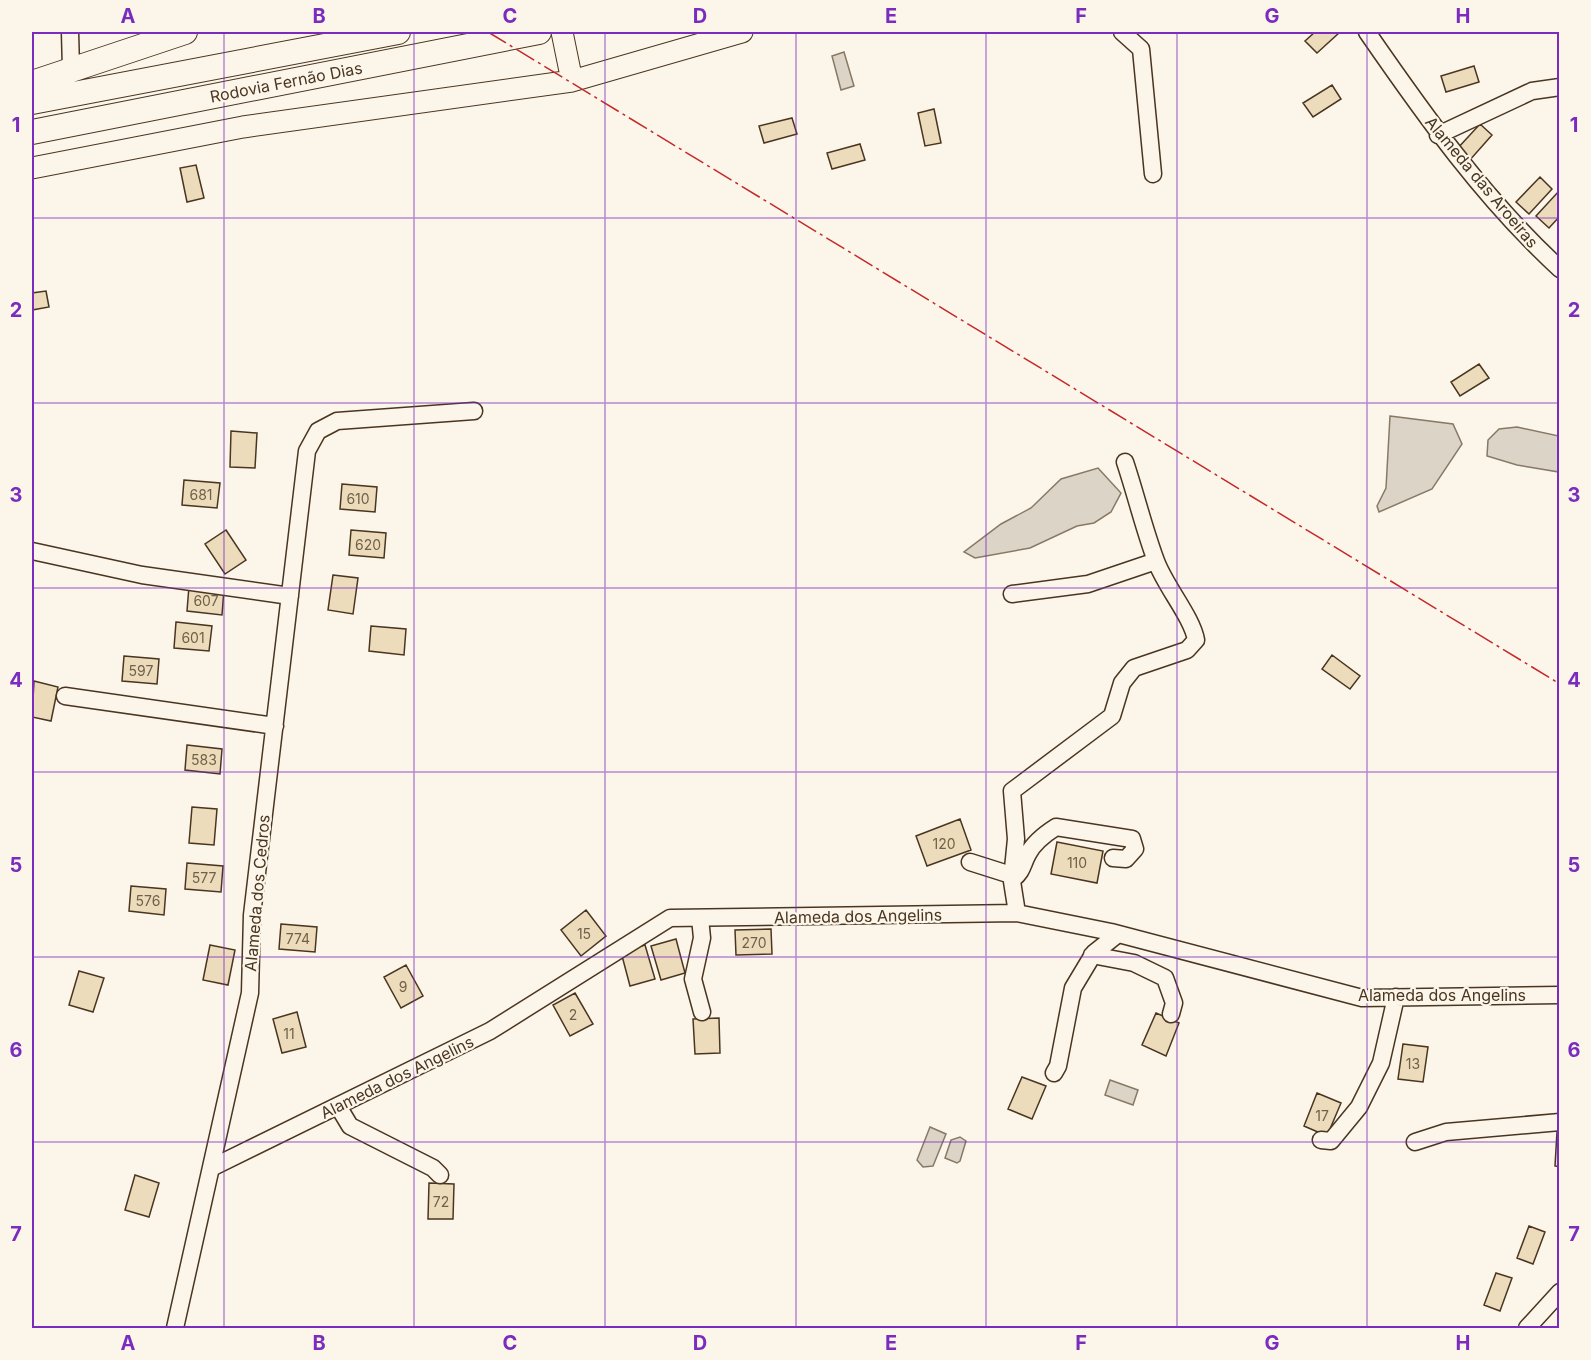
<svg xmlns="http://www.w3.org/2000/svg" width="1591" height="1360" font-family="Inter,sans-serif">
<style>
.water{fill:#dcd4c6;stroke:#887966;stroke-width:1.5}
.building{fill:#ecdcbc;stroke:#4a3520;stroke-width:1.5}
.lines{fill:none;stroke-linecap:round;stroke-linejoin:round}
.minor-casing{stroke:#4a3520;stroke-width:19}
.major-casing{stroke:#4a3520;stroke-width:23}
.highway-casing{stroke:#4a3520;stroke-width:26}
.minor{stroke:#fbf6e9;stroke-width:16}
.major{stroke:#fbf6e9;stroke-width:21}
.highway{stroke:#fbf6e9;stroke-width:24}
.power{stroke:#c62828;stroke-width:1.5;stroke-dasharray:21 4.5 3 4.5;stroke-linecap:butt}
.grid{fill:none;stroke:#7b2cbf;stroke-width:1.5;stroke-opacity:0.55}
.labels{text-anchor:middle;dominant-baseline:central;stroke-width:4.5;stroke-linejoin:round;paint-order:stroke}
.number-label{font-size:14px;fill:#725f47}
.street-label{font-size:16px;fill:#4a3520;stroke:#fbf6e9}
.neatline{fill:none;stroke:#7b2cbf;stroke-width:2}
.grid-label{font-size:20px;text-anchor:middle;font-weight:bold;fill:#7b2cbf}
</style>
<rect width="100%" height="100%" fill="#fbf6e9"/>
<path class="water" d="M844 52 854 86 841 90 832 56Z
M1390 416 1453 424 1462 444 1432 489 1379 512 1377 506 1386 488Z
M1517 427 1559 436V472L1517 465 1487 456 1488 440 1499 429Z
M1098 468 1121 493 1111 512 1094 523 1077 526 1030 548 975 558 964 552 1001 524 1031 508 1061 479Z
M1110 1080 1138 1090 1133 1105 1105 1095Z
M930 1127 946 1134 933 1166 923 1167 917 1160Z
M960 1137 966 1141 960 1161 957 1163 945 1158 951 1140Z"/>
<path class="building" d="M1315 32H1340L1317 53 1305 41Z
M1474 66 1479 82 1446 92 1441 76Z
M1332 85 1341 99 1313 117 1303 103Z
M934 109 941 143 925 146 918 113Z
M792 118 797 134 764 143 759 126Z
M1480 124 1492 135 1469 161 1457 149Z
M860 144 865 160 832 169 827 153Z
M196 165 204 198 187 202 180 168Z
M1540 177 1552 189 1529 214 1516 202Z
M1559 191 1560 216 1549 228 1536 216Z
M46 291 49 307 32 310V293Z
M1479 364 1489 378 1460 396 1451 382Z
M231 431 257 433 255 468 230 467Z
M184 480 220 483 217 508 182 505Z
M342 484 377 487 375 512 340 509Z
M226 530 246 560 225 574 205 544Z
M351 530 386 533 384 558 349 555Z
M333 575 358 578 353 614 328 610Z
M189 586 224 589 222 615 187 611Z
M176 622 212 626 209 651 174 648Z
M371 626 406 629 404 655 369 651Z
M1332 655 1360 676 1350 689 1322 669Z
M124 656 159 659 157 684 122 681Z
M34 681 58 687 51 721 32 717Z
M187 745 222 749 220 774 185 770Z
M192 807 217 809 214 845 189 843Z
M960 819 971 850 927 866 916 836Z
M1057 842 1103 851 1097 883 1051 874Z
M187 863 223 866 221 892 185 889Z
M131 886 166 889 164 915 129 911Z
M586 910 606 936 581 956 561 930Z
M281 924 317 927 315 952 279 949Z
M771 929 772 954 736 955 735 930Z
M676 939 685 973 661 980 651 946Z
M210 945 235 950 228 985 203 980Z
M645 945 655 979 630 986 621 952Z
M406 965 423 996 401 1008 384 977Z
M79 971 104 978 93 1012 69 1005Z
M575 993 593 1024 570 1036 553 1005Z
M297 1012 306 1047 282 1053 273 1019Z
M1156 1013 1179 1023 1166 1056 1142 1045Z
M719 1018 720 1053 695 1054 693 1019Z
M1403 1044 1428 1047 1423 1082 1398 1079Z
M1022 1077 1046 1086 1032 1119 1008 1109Z
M1317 1093 1341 1103 1327 1136 1304 1126Z
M1557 1132H1560V1167L1555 1166Z
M135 1175 159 1183 149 1217 125 1210Z
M429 1183 454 1184 453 1219H428Z
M1529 1226 1545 1232 1533 1264 1517 1258Z
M1496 1273 1512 1278 1500 1311 1484 1305Z"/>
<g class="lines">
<defs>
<path id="minor" d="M70 32 71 69
M1122 32 1141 49 1153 174
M1367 32C1425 116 1484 199 1560 269
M1438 135 1532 91 1560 87
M32 551 142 575 290 596
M1012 594 1088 584 1156 561
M65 696 275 726
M970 862 1011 875 1017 913
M1012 879 1016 839 1012 791 1112 716 1122 683 1134 668 1187 650 1196 640C1192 617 1165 586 1156 561 1144 529 1136 495 1125 462
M1013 879C1023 871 1022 865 1028 854 1034 842 1045 834 1056 827L1132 839 1135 849 1126 859 1113 858
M700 918 702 938 693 979 702 1012
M1092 955 1134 963 1165 978 1174 1003 1171 1014
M1054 1073 1058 1066 1073 988 1094 953 1118 934
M338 1106 350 1126 433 1168 440 1175
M1321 1140 1331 1141 1359 1107 1381 1063 1396 997
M1415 1142 1446 1132 1560 1122
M211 1168 490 1031 670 918 1017 913 1111 932 1362 998 1560 995
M175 1328 250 993 252 915 307 451 318 431 337 421 474 411
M1527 1328 1560 1292"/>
<path id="major" d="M562 32 572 81
M32 168 243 127 572 81 742 32"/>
<path id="highway" d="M32 83 185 32
M32 102 398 32
M32 132 539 32"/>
</defs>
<use href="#minor" class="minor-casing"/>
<use href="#major" class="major-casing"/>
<use href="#highway" class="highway-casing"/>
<use href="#minor" class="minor"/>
<use href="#major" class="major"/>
<use href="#highway" class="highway"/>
<path class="power" d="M488 32 1560 684"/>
</g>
<path class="grid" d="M224 32V1328M414 32V1328M605 32V1328M796 32V1328M986 32V1328M1177 32V1328M1367 32V1328M32 218H1560M32 403H1560M32 588H1560M32 772H1560M32 957H1560M32 1142H1560"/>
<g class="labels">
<g class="number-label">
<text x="201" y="494">681</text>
<text x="358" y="498">610</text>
<text x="368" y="544">620</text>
<text x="206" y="600">607</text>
<text x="193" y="637">601</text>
<text x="141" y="670">597</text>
<text x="204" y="759">583</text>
<text x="944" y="843">120</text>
<text x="1077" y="862">110</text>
<text x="204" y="877">577</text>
<text x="148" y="900">576</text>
<text x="584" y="933">15</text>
<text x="298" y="938">774</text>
<text x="754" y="942">270</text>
<text x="403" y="986">9</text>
<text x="573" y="1014">2</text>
<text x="289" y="1033">11</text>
<text x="1413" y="1063">13</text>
<text x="1322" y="1115">17</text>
<text x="441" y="1201">72</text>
</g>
<g class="street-label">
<text transform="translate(286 82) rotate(-11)">Rodovia Fernão Dias</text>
<text transform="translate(1482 182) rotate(50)">Alameda das Aroeiras</text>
<text transform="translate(257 893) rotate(-85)">Alameda dos Cedros</text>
<text transform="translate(858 916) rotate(-1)">Alameda dos Angelins</text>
<text x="1442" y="995">Alameda dos Angelins</text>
<text transform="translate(397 1077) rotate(-26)">Alameda dos Angelins</text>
</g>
</g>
<rect width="1591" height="1360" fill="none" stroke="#fbf6e9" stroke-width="66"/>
<rect x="33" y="33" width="1525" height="1294" class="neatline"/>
<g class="grid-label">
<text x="128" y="23">A</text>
<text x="319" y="23">B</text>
<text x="510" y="23">C</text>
<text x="700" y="23">D</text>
<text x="891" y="23">E</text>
<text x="1081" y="23">F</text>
<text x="1272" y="23">G</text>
<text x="1463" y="23">H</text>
<text x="16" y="132">1</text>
<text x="1574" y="132">1</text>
<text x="16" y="317">2</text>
<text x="1574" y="317">2</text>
<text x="16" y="502">3</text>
<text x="1574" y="502">3</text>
<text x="16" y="687">4</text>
<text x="1574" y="687">4</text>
<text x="16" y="872">5</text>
<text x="1574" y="872">5</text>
<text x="16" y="1057">6</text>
<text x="1574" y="1057">6</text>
<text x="16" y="1241">7</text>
<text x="1574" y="1241">7</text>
<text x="128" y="1350">A</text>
<text x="319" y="1350">B</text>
<text x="510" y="1350">C</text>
<text x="700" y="1350">D</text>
<text x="891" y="1350">E</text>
<text x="1081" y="1350">F</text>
<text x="1272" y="1350">G</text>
<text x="1463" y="1350">H</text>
</g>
</svg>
